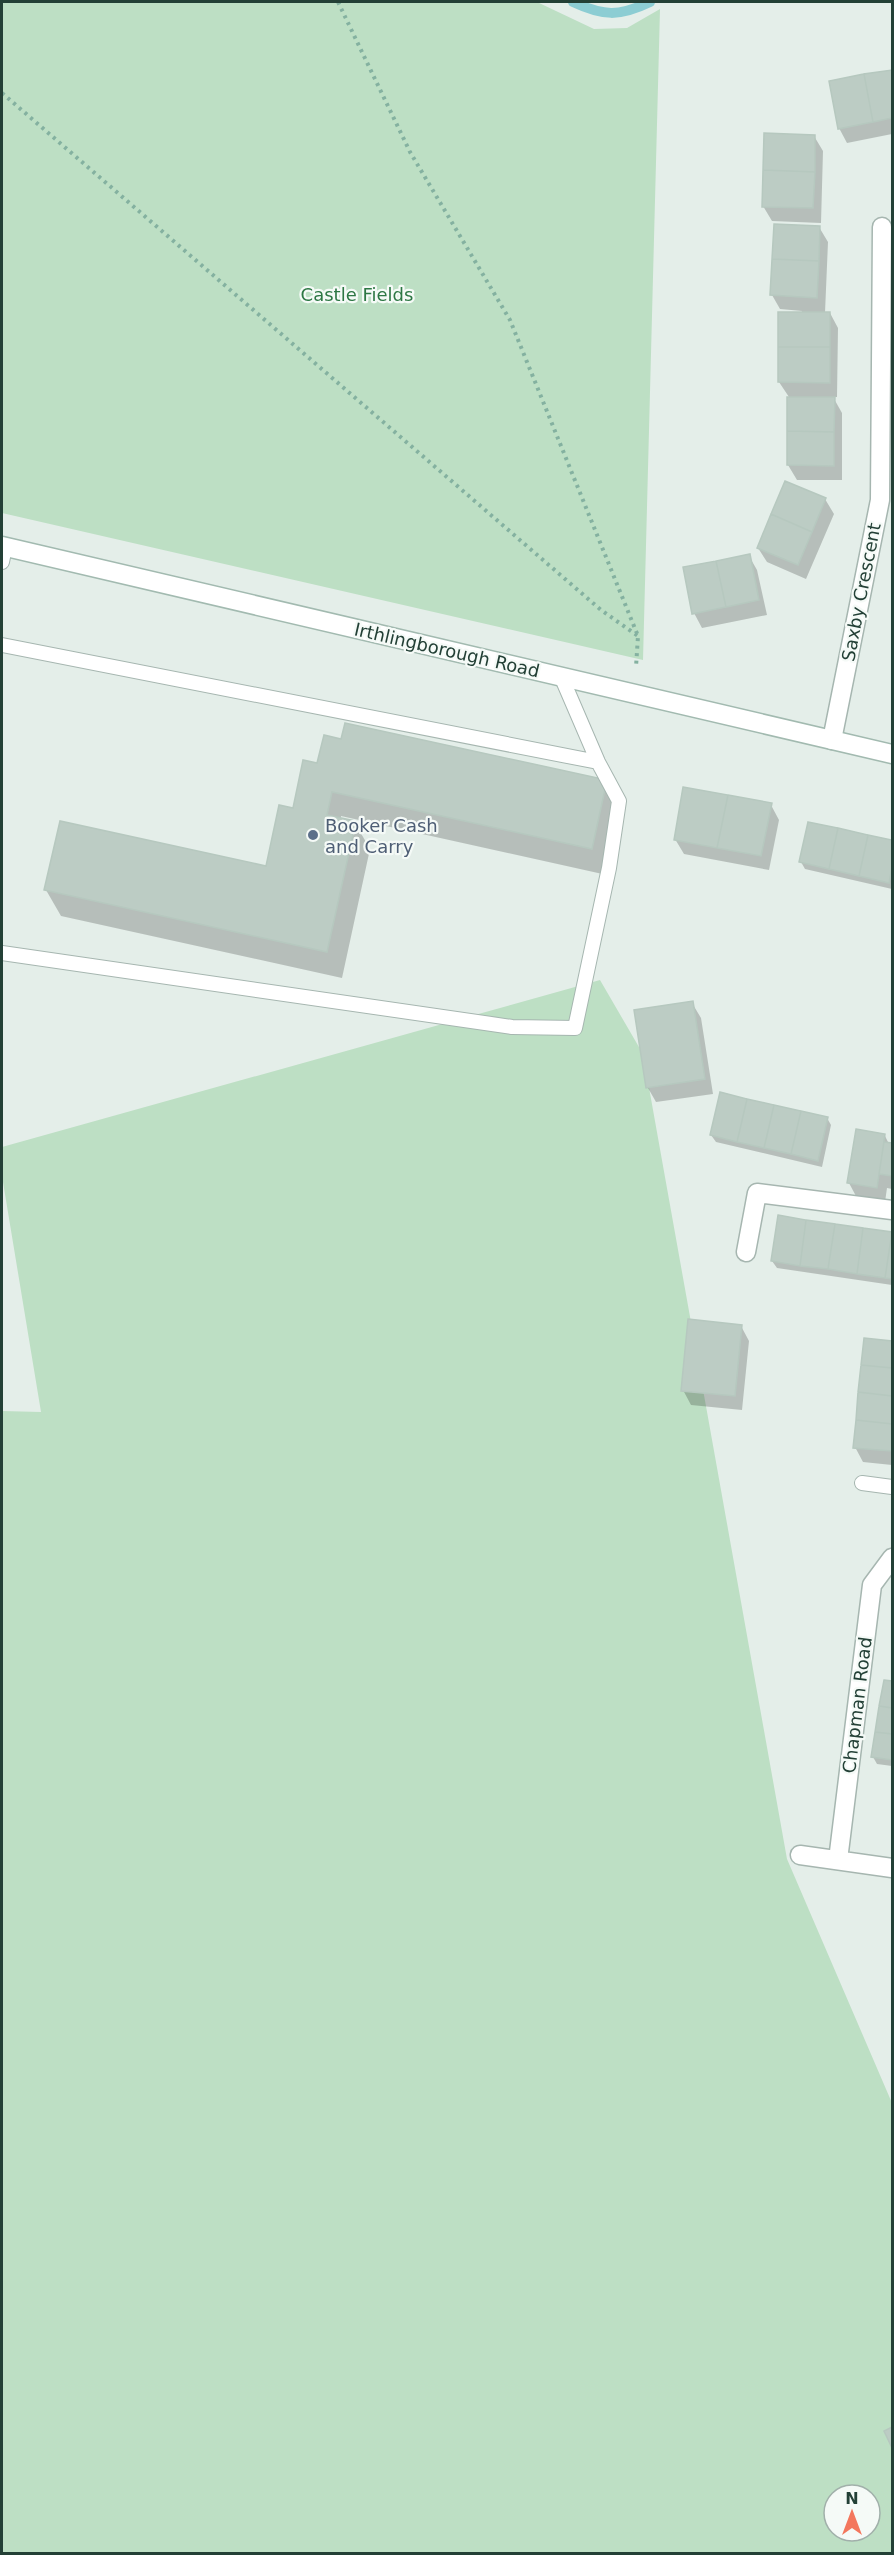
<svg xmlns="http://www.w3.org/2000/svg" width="894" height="2555" font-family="'DejaVu Sans',sans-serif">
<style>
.green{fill:#bddfc4;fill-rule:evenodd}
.shadow{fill:#0003}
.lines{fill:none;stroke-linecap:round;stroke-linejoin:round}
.stream{stroke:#8ccdd3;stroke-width:10}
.building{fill:#bcccc4;stroke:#b6c8bf;stroke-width:1.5}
.lane-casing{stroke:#a6b6b0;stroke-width:16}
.street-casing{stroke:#a6b6b0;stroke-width:21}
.secondary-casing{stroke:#a2bab0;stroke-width:21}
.path{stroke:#84b1a0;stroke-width:4;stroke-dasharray:3 4.5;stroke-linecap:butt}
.lane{stroke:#fff;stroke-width:14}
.street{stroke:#fff;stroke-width:18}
.secondary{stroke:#fff;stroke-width:18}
.service-dot{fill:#5c6f8a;stroke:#f5faf7;stroke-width:2}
.labels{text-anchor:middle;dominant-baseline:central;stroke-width:4.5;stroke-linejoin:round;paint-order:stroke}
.park-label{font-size:18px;fill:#2d7744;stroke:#f5faf7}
.street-label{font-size:18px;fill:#234036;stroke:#f5faf7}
.service-label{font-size:18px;fill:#4e5e75;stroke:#f5faf7;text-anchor:start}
</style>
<rect width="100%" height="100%" fill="#e4eee9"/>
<path class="green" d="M2 2H537L594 29 627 28 660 9 643 660 2 513Z
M600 980 643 1054 787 1859 892 2103V2553L2 2554V1411L41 1412 2 1176V1147ZM834 2495H870V2531H834Z"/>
<path class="shadow" d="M892 71V134L847 143 839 128 831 82Z
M814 136 823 151 821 223 772 221 763 206Z
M819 227 828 242 825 313H830L838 328 837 397H833L842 413V480H797L788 465 789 397 779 382 802 311 780 309 772 295Z
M825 499 834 514 806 579 767 562 758 548Z
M749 556 757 570 767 615 702 628 694 613Z
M319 765 606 781 622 808 607 875 341 816V819L355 823 370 849 342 978 61 916 46 890 267 867 294 810Z
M771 805 779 820 769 870 684 854 675 839Z
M809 824 892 842V889L805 869 801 862Z
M692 1003 701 1018 713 1094 656 1102 648 1088Z
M827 1118 831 1125 822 1167 716 1142 711 1135Z
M885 1136 889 1144H892V1189L887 1188 885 1202 857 1198 849 1183Z
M779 1217 892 1234V1285L777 1268 772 1261Z
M741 1326 749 1341 742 1410 691 1405 683 1390Z
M865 1339 892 1342V1465L863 1462 855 1447Z
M885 1682 892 1683V1766L877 1764 873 1757Z"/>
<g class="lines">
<path class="stream" d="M573 2C603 16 619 17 650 2"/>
</g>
<path class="building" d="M892 70V118L873 122 864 74Z
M864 74 873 122 838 129 829 81Z
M764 133 815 135V172L763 170Z
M763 170 815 172 813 208 762 207Z
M774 224 820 226 819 261 772 259Z
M772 259 819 261 817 298 770 295Z
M778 312H830V347H778Z
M778 347H830V383L778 382Z
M787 397H835L834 432 787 431Z
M787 431 834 432V466L787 465Z
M785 481 826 498 812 532 771 514Z
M771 514 812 532 798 565 757 548Z
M750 554 759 600 726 607 716 561Z
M716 561 726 607 692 614 683 567Z
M345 723 607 780 592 849 332 792 327 815 356 821 327 952 44 890 60 821 266 866 279 805 293 808 303 760 317 763 324 735 341 739Z
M683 787 728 795 717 848 674 840Z
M728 795 772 803 761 856 717 848Z
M808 822 838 828 829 869 799 862Z
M838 828 868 835 859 876 829 869Z
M868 835 892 840V867L889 883 859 876Z
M693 1001 705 1079 646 1088 634 1010Z
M720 1092 747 1099 737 1142 710 1135Z
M747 1099 774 1105 764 1148 737 1142Z
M774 1105 801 1111 791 1154 764 1148Z
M801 1111 828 1117 818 1161 791 1154Z
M856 1129 885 1134 877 1188 847 1183Z
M884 1142 892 1143V1176L879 1174Z
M778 1215 806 1220 800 1266 771 1261Z
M806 1220 835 1224 828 1269 800 1266Z
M835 1224 863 1228 857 1274 828 1269Z
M863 1228 892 1232 885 1278 857 1274Z
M892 1232V1279L885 1278Z
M688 1319 742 1325 735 1396 681 1391Z
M864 1338 892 1341V1368L861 1365Z
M861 1365 892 1368V1396L858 1392Z
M858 1392 892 1396V1424L856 1420Z
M856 1420 892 1424V1451L853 1448Z
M884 1680 892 1681V1708L879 1706Z
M879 1706 892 1708V1734L875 1732Z
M875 1732 892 1734V1760L871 1757Z
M892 2427V2448L884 2431Z"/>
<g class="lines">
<defs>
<path id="lane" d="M2 562 5 547
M2 645 598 762
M2 953 512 1027 575 1028 609 868 619 801 598 762 561 676
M862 1483 892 1487"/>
<path id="street" d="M832 740 880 500 882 227
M746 1252 757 1193 892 1210
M800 1855 892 1868
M838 1860 872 1585 892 1558"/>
<path id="secondary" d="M2 546 892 754"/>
</defs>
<use href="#lane" class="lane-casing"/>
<use href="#street" class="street-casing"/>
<use href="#secondary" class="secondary-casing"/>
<path class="path" d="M338 2 410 152 510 320 638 636 636 667
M2 93 601 610 638 636"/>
<use href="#lane" class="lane"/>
<use href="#street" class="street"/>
<use href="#secondary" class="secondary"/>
</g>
<circle class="service-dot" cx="313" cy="835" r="6"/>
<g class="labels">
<g class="park-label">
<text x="357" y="294">Castle Fields</text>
</g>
<g class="street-label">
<text transform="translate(861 592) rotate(-79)">Saxby Crescent</text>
<text transform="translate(447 650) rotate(13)">Irthlingborough Road</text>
<text transform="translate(857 1705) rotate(-83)">Chapman Road</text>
</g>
<g class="service-label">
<text x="325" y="825">Booker Cash<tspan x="325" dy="21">and Carry</tspan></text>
</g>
</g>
<rect width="894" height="2555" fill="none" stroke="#234036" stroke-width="6"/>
<g transform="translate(852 2513)"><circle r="28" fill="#f5faf7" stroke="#a1b0aa" stroke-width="1.5"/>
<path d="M0-4.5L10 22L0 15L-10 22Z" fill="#f3775d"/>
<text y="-9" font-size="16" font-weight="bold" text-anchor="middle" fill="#234036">N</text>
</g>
</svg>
